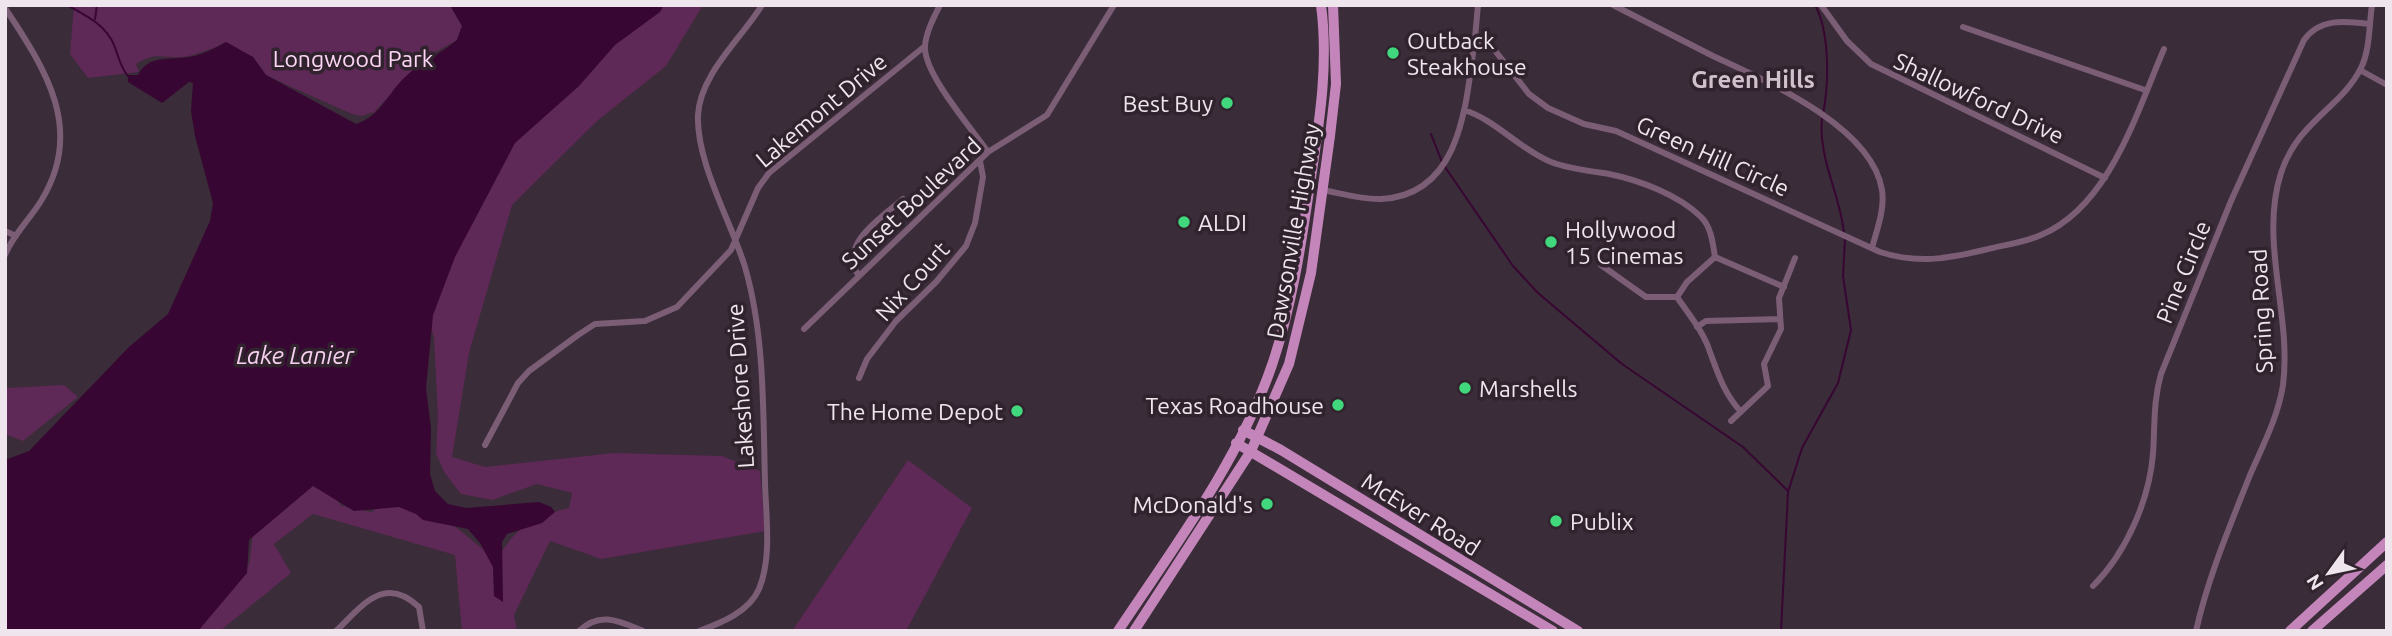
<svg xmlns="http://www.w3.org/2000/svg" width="2392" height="636" font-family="Ubuntu,sans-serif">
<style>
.green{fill:#5e2857}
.water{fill:#380633}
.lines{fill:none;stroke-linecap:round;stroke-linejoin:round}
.stream{stroke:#380633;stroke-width:2}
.street{stroke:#7b5d76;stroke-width:6}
.primary{stroke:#c486ba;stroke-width:10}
.poi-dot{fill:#41d77c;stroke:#30232d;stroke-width:2.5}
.labels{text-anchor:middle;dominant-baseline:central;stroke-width:7;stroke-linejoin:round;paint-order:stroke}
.poi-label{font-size:23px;fill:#efe6ed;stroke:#30232d;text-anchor:start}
.park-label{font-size:23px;fill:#fdd6f6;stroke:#30232d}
.street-label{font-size:23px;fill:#efe6ed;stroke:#30232d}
.neighbourhood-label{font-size:24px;font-weight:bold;fill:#d0bfcd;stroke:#30232d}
.water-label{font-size:24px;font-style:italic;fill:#f7d0f0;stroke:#30232d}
</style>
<rect width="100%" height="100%" fill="#3a2c38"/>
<path class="green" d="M74 5H450L462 26 457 40 425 58 375 111 385 127 373 112 362 116 352 114 289 86 266 75 253 57 226 42C212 49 199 54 184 57 162 59 157 51 136 64L139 72 88 78 70 54Z
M646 5H703L666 66 597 121 512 205 469 353 452 457 485 467 614 453 722 456 760 471 765 531 601 559 550 541 514 615 517 631H462L455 555 313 514 274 544 291 573 220 631H177L249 565 253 533 314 476 342 506 371 512 401 495 447 520 489 554 499 556C519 524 534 517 569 508L572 493 537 484 492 500 461 494 444 472 436 453 438 416 434 337 423 305 485 177 533 115Z
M64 385 78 397 23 441 5 434V388Z
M908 460 972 508 906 631H792Z"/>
<path class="water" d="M450 5H664L660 12 615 45 579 86 515 143 455 257 433 315 426 388 431 428 430 474 435 491 448 504 466 508 539 502 551 507 555 512 542 523 507 534 502 542 503 602 494 596 493 567 480 543 468 529 423 520 416 514 399 507 354 511 313 486 249 540 247 573 198 631H5V460L29 451 129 347 168 314 210 221 213 203 195 136 191 111 193 83 189 82 162 103 128 82V75H138C149 53 173 61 194 56 205 53 216 48 226 42L253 57 266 75 356 124C379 117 388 94 403 79 420 62 439 55 457 40L462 26Z"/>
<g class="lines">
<path class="stream" d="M67 5C86 16 105 24 114 45 119 57 120 67 128 76
M1815 5C1830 32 1829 84 1823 114
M95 19 97 5
M1822 119C1818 158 1840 194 1844 233
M1431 134 1442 162
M1445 167 1513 266 1538 293 1622 364 1743 447 1788 491
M1781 631 1788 492 1802 448 1838 383 1851 330 1843 276 1845 239"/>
<path class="street" d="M940 5C934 17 926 32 925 46 923 73 972 129 988 152
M1613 5C1646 22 1679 39 1713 56 1764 80 1872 126 1882 190 1885 209 1877 229 1872 248
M1821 5 1847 41 1871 64 2105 178
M5 8C46 70 85 130 41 201 30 219 13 235 5 255
M1963 27 2145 90
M1475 38 1478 5
M2360 70 2387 85
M1464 110C1496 120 1519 149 1551 162 1569 169 1590 171 1609 174 1639 180 1679 195 1701 217 1711 226 1713 244 1715 257
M1322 190C1340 193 1362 200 1381 199 1463 195 1466 101 1475 38L1493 48 1529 94 1548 108 1584 124 1616 131 1880 252C1917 264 1947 259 1984 250 2003 245 2023 243 2041 235 2110 206 2137 111 2164 49
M5 231 16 236
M1601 265 1646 297H1677C1687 312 1700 327 1707 344 1717 370 1722 391 1741 412
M859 276C837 245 882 217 903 199
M1677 297 1687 282 1715 257 1784 287
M1697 327 1706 321 1780 319
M804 329 988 152 1047 115 1114 5
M859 378 867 359 896 321 936 282 966 246 975 223 983 177 980 161
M1731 421 1768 386 1764 364 1781 329 1779 298 1795 258
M485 445 518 383 529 371 578 335 595 324 645 321 677 307 731 250 758 188 769 173 925 46
M2093 586C2126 553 2149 501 2153 454 2155 426 2153 402 2161 374L2231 201 2304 40C2320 18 2344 21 2369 24
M336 631C362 606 384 574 419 607L423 631
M579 631C600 611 619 621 643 631
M699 631C721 623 749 612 759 589 772 558 766 517 765 483 763 412 765 336 745 267 731 221 696 162 698 115 700 74 742 38 762 5
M2196 631C2208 577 2230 526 2250 475 2263 445 2278 417 2283 385 2292 315 2259 241 2281 173 2298 121 2341 108 2361 68 2370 50 2369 25 2372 5"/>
<path class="primary" d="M1243 430 1281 450 1578 631
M1236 443 1553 631
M1118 631C1174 547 1239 461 1272 365 1292 306 1301 246 1310 184 1319 124 1329 66 1321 5
M1134 631 1251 451 1289 364 1311 273 1330 136 1336 84 1333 5
M2290 631 2387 542
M2312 631 2387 565"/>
</g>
<g class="poi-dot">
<circle cx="1393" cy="53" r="7"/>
<circle cx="1227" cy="103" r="7"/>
<circle cx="1184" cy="222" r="7"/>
<circle cx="1551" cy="242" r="7"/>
<circle cx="1465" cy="388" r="7"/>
<circle cx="1338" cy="405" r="7"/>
<circle cx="1017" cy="411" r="7"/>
<circle cx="1267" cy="504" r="7"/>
<circle cx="1556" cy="521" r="7"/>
</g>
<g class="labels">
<g class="poi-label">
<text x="1407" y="40">Outback<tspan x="1407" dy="26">Steakhouse</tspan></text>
<text x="1213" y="103" text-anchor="end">Best Buy</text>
<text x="1198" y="222">ALDI</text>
<text x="1565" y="229">Hollywood<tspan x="1565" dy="26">15 Cinemas</tspan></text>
<text x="1479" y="388">Marshells</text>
<text x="1324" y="405" text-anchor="end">Texas Roadhouse</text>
<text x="1003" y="411" text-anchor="end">The Home Depot</text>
<text x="1253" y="504" text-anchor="end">McDonald's</text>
<text x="1570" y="521">Publix</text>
</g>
<g class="park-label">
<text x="353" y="58">Longwood Park</text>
</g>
<g class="street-label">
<text transform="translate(1979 98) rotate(25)">Shallowford Drive</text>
<text transform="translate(821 110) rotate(-40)">Lakemont Drive</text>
<text transform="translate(1713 156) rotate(24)">Green Hill Circle</text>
<text transform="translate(911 203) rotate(-43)">Sunset Boulevard</text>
<text transform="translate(1293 231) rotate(-80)">Dawsonville Highway</text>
<text transform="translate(2183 272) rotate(-68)">Pine Circle</text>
<text transform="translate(912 281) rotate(-48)">Nix Court</text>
<text transform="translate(2261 311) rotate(-93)">Spring Road</text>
<text transform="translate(740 386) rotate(-94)">Lakeshore Drive</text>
<text transform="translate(1421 514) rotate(32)">McEver Road</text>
</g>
<g class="neighbourhood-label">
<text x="1753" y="79">Green Hills</text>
</g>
<g class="water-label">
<text x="295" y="355">Lake Lanier</text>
</g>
</g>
<rect width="2392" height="636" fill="none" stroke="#efe6ed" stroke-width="14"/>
<g transform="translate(2329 573) rotate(237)" stroke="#30232d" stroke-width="5" paint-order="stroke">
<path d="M0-5L12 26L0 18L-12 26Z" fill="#efe6ed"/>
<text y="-10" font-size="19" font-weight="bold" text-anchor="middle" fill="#efe6ed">N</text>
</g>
</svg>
